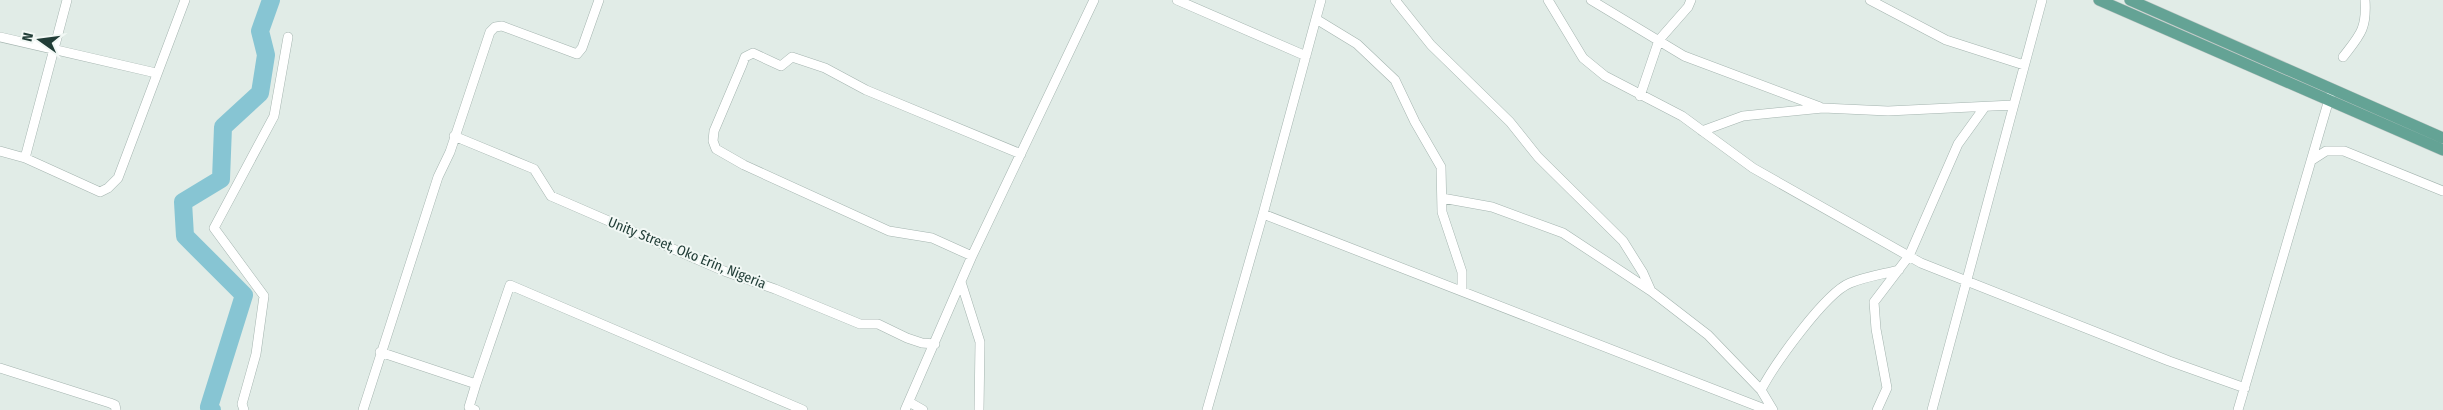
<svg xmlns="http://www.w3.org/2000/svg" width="2443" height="410" font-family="'Fira Sans Condensed',sans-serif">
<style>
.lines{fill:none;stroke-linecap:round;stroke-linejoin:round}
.river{stroke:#87c5d3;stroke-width:18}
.minor-casing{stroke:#a4b4af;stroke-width:10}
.major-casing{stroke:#c1c9c7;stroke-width:12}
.minor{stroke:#fff;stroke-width:9}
.major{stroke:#64a395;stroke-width:11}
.labels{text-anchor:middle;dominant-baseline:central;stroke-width:4;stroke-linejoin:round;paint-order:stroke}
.street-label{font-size:14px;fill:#213d37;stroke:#f2f8f5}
</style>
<rect width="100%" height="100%" fill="#e1ece7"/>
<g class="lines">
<path class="river" d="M212 410 209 407 244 295 185 236 183 202 221 179 223 127 260 93 266 55 260 31 271 0"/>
<defs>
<path id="minor" d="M1177 0 1306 56
M1395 0 1431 45 1510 122 1538 157 1623 241 1643 273 1651 291 1708 335 1761 390
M1548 0 1583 58 1605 76 1682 116 1753 168 1921 263 2169 361 2245 388
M1591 0 1684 56 1820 107
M1870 0 1946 40 2024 65
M1316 19 1357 44 1395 80 1415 122 1441 167 1442 212 1462 272V290
M0 37 156 73
M2343 57C2360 35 2367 29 2365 0
M1640 96 1659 40 1688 7 1691 0
M1702 131 1743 116 1823 108 1888 111 2013 105
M454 136 534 169 551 196 724 271 775 289 860 324H878L907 338 922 343 935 344
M0 151 25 158 100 192 108 188 118 178 185 0
M25 158 67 0
M2312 160 2326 151H2344L2443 191
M1442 198 1492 207 1563 233 1651 291
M1263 214 1767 410
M972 256 932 238 889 231 744 165 716 149 713 141 714 131 742 65 745 57 753 53 781 66 792 57 825 68 866 90 1021 154
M961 282 980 342 979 410
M380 352 476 384 469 407 475 410
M0 368 110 403 115 405 116 410
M476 384 510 285 803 410
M909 402 923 410
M244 410 242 404 256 354 264 296 214 228 274 116 288 37
M363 410 438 177 450 152 490 32 495 27 502 26 577 54 582 48 599 0
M905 410 972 256 1094 0
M1207 410 1263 214 1321 0
M1773 410 1761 390C1774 365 1825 293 1850 283 1865 277 1883 274 1899 270
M1877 410 1887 388 1876 329 1874 302 1909 256 1958 144 1984 108
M1932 410 2042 0
M2238 410 2330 96"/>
<path id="major" d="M2099 0 2443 150
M2130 0 2443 138"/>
</defs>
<use href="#minor" class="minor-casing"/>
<use href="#major" class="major-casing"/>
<use href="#minor" class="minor"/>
<use href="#major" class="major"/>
</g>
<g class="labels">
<g class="street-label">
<text transform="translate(687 253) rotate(22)">Unity Street, Oko Erin, Nigeria</text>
</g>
</g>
<g transform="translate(40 40) rotate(284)" stroke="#f2f8f5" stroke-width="4" paint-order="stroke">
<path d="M0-4L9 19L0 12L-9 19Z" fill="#213d37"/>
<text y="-8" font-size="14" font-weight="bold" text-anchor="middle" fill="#213d37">N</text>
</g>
</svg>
